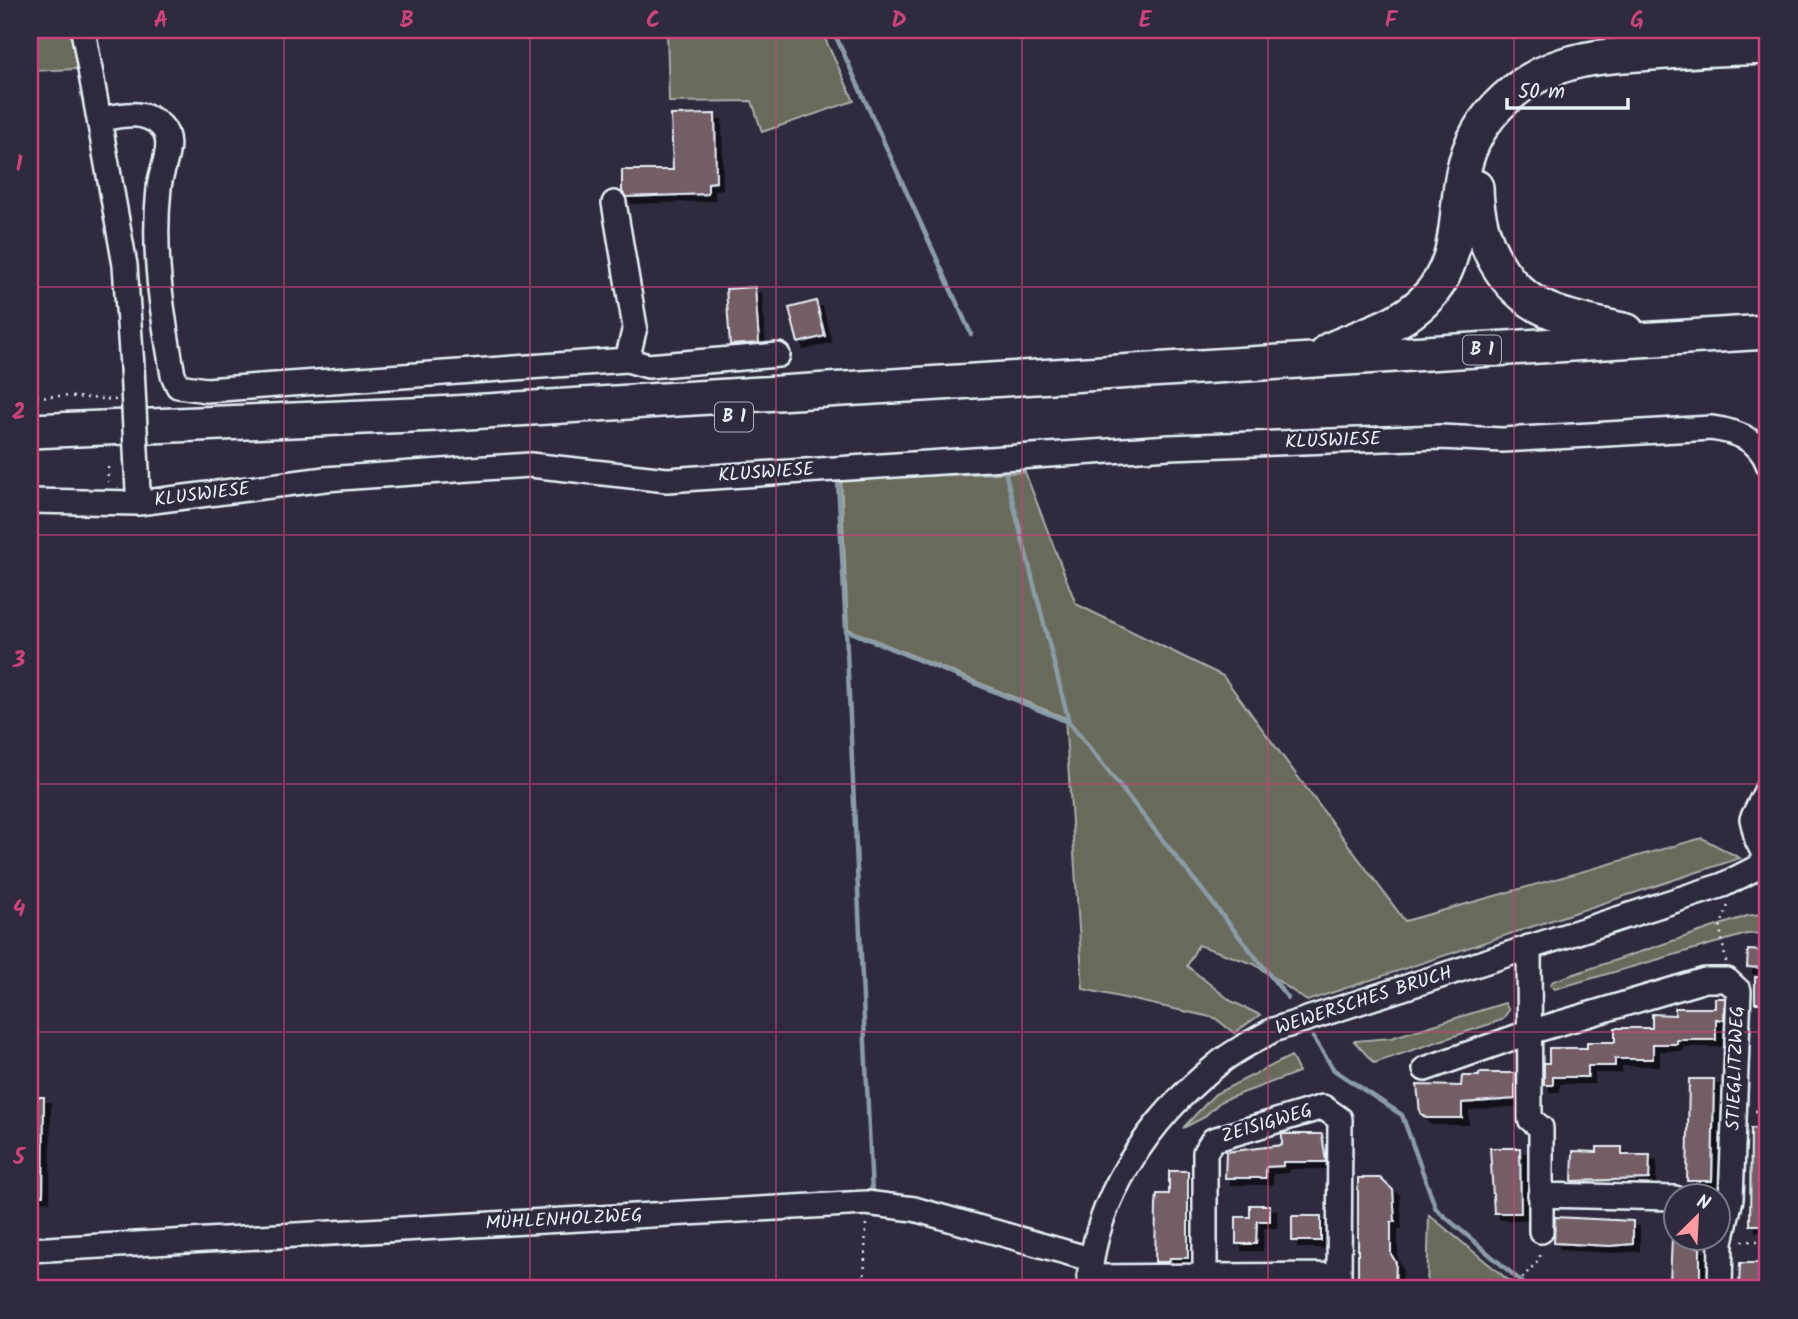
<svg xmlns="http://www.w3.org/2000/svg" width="1798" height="1319" font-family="Kalam,sans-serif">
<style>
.green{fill:#696b5c;stroke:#a8aeaa;stroke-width:2}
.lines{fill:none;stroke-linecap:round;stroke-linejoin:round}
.stream{stroke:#8a9ca8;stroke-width:4.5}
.building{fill:#755d66;stroke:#e8f1f8;stroke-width:2;filter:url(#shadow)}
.minor-casing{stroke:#e8f1f8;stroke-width:28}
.highway-casing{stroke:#e8f1f8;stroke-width:38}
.path{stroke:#e8f1f8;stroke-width:2.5;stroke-dasharray:2 5;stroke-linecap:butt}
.minor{stroke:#2f2a3d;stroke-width:23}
.highway{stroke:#2f2a3d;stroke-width:33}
.minor-bridge-casing{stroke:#e8f1f8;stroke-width:28;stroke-linecap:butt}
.minor-bridge{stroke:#2f2a3d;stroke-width:23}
.grid{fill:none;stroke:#ca437a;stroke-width:2;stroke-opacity:0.55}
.labels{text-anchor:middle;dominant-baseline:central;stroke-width:5;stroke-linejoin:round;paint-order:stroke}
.shield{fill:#2f2a3d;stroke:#b0b5c0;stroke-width:2}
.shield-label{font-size:18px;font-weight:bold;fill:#e8f1f8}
.street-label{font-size:19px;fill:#e8f1f8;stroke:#2f2a3d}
.neatline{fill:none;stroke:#ca437a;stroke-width:2.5}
.grid-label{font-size:23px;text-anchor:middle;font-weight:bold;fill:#ca437a}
</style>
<defs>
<filter id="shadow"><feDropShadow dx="6" dy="6" stdDeviation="0" flood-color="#0009"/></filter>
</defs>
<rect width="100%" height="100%" fill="#2f2a3d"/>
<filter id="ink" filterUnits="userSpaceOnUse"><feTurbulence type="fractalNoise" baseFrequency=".0143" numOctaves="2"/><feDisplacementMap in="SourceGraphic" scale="14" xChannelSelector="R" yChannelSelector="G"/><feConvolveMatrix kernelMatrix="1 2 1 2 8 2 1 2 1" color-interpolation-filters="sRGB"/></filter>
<g filter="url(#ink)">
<path class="green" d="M30 30H70L77 69 30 71Z
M667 30H821L854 101 762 132 752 101 669 102Z
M1025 472 1076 604 1223 676 1405 921 1702 838 1740 858 1307 1001 1254 964 1198 945 1187 966 1231 1001 1260 1015 1234 1033 1215 1018 1083 989 1065 718 848 629 841 479Z
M1768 913V933L1747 934 1555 989 1550 985 1553 981 1747 916Z
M1505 1003 1509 1010 1502 1020 1374 1063 1354 1041 1391 1038Z
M1291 1056 1299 1072 1221 1101 1203 1118 1183 1128 1215 1094Z
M1429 1215 1513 1284 1507 1289H1427Z"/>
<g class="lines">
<path class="stream" d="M833 30 971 334
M1005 471 1069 722 1288 998
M838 481 846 630 1068 722
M846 630 872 1194
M1313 1037 1334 1070 1402 1115 1436 1209 1530 1289"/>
</g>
<path class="building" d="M715 114 716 182 708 183V194L626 197 622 192V170H673L671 115Z
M755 287 759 343 730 345 726 289Z
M816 301 825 336 798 343 789 308Z
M1748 950 1763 951 1762 968 1747 967Z
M1755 977H1768V1003H1755Z
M1715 998H1725L1724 1020 1716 1019V1040H1677V1044H1653V1059H1615V1066H1588V1077H1553V1085H1544V1063H1549V1048H1587V1042H1615V1028H1652V1014L1675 1015V1008H1715Z
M1479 1073H1515V1099L1462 1103V1118H1426L1420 1113 1417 1085 1461 1086 1462 1076H1479Z
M1689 1079H1714L1712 1181H1687Z
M30 1097H44L43 1195 30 1194Z
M1751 1128 1768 1129V1225H1750Z
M1282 1134H1322L1326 1162H1283V1166L1266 1167V1178H1225L1226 1152 1282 1145Z
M1597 1147H1622V1155H1650L1649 1179 1572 1181 1573 1151 1597 1152Z
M1490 1148H1520L1521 1213H1494Z
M1169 1171H1188V1258H1170L1169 1262H1155L1156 1205 1157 1194H1169Z
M1358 1178H1380L1393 1190 1395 1222H1391V1254L1396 1263 1395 1284 1388 1289H1358Z
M1250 1205H1270V1221H1257L1256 1244H1236V1217H1250Z
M1292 1216H1321V1241H1292Z
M1555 1217 1633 1221V1244L1610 1246 1554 1243Z
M1672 1238H1688L1693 1240V1247H1700V1282H1670Z
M1740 1263H1767V1287L1739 1289Z"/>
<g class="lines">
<defs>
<path id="minor" d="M83 30 125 265 132 367
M101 119C121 115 145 109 161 126 177 142 160 170 159 188 152 251 162 312 173 375L178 386 206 390 627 360 648 366 778 355
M614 203 635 327 627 360
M30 501 138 503 325 479 530 465 667 480 1170 447 1440 437 1502 440 1711 428C1735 431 1759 439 1768 464
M1768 787 1752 819 1757 840 1768 862
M1529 947 1530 1119 1541 1128V1231
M1425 1069 1530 1032 1705 980H1727L1739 991 1731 1199 1721 1242 1720 1289
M1540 1195 1675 1198
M30 1250 866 1203 914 1209 1090 1259
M1205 1276V1152L1213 1140 1323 1107 1340 1119 1339 1289
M1089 1277 1338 1275
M1089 1289C1091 1201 1151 1117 1218 1064 1234 1050 1255 1041 1273 1030L1723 885 1768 862"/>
<path id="highway" d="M1476 187C1477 238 1502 293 1553 312 1577 321 1602 325 1627 331
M1329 350C1361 335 1397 327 1423 302 1462 265 1454 218 1463 173 1475 113 1524 72 1583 60 1605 55 1629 55 1651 53 1690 50 1729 48 1768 47
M30 431 436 414 1768 332"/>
</defs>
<use href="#minor" class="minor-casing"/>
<use href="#highway" class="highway-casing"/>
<path class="path" d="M30 397 61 396 116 400
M108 467V482
M1726 962 1720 928 1728 905
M1755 1111H1768
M1742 1241H1768
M864 1289 866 1223
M1513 1289 1540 1258V1250"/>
<use href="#minor" class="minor"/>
<use href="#highway" class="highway"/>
<defs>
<path id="minor-bridge" d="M132 367 138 491"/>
</defs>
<use href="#minor-bridge" class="minor-bridge-casing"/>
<use href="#minor-bridge" class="minor-bridge"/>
</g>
</g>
<path class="grid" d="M284 30V1289M530 30V1289M776 30V1289M1022 30V1289M1268 30V1289M1514 30V1289M30 287H1768M30 535H1768M30 784H1768M30 1032H1768"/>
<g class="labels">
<g class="shield">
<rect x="1463" y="335.5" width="38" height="29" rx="5"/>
<rect x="715" y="402.5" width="38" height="29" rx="5"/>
</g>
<g class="shield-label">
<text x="1482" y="350">B 1</text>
<text x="734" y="417">B 1</text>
</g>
<g class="street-label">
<text transform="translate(1333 441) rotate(-2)">KLUSWIESE</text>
<text transform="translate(766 473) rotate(-4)">KLUSWIESE</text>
<text transform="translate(202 495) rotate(-7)">KLUSWIESE</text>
<text transform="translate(1364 1001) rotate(-18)">WEWERSCHES BRUCH</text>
<text transform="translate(1736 1068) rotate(-88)">STIEGLITZWEG</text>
<text transform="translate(1267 1124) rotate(-17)">ZEISIGWEG</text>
<text transform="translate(564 1220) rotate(-3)">MÜHLENHOLZWEG</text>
</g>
</g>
<rect width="1798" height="1319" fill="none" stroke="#2f2a3d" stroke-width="77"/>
<g transform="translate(1697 1217) rotate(24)"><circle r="33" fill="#2f2a3d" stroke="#797a88" stroke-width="2"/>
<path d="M0-5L12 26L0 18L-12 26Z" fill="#ff9aa2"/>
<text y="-10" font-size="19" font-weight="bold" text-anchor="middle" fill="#e8f1f8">N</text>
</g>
<path d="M1507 98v10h121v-10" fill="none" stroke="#e8f1f8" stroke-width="3.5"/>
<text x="1518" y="98" font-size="21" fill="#e8f1f8" stroke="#2f2a3d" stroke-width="5" paint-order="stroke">50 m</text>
<rect x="38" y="38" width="1721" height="1242" class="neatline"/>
<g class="grid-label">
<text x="161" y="27">A</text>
<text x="407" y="27">B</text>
<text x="653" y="27">C</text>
<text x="899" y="27">D</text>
<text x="1145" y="27">E</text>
<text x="1391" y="27">F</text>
<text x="1637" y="27">G</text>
<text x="19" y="171">1</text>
<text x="19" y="419">2</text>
<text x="19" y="667">3</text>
<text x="19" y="916">4</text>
<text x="19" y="1164">5</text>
</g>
</svg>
